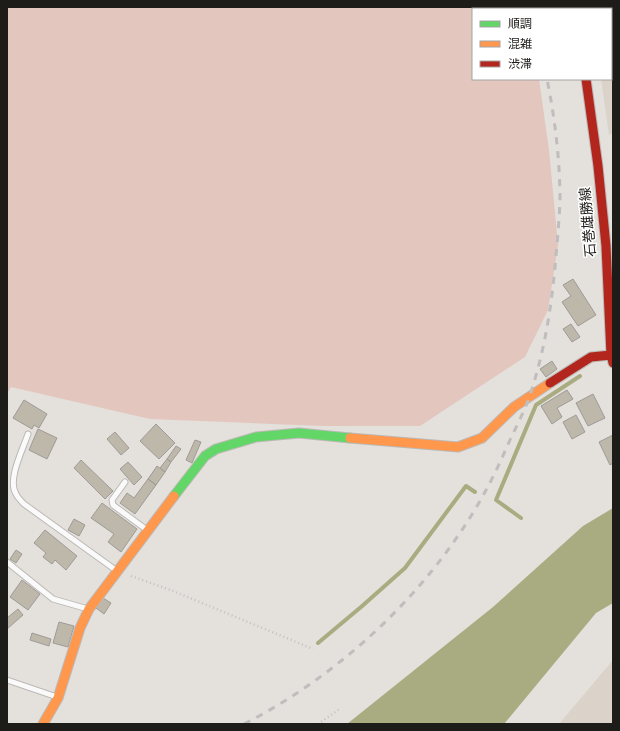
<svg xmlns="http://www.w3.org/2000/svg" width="620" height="731" font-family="Overpass,'Noto Sans JP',sans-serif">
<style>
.built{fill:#dbd3ca}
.green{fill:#e3c6be}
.water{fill:#a8ac80}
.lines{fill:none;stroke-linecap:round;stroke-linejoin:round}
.stream{stroke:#a8ac80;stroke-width:4}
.building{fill:#bdb8aa;stroke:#9e9b98}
.lane-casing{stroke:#bcb9b6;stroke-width:7}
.fast-casing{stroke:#bcb9b6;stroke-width:11}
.slow-casing{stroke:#bcb9b6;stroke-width:11}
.jam-casing{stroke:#bcb9b6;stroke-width:11}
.path{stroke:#c3c1c0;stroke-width:2.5;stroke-dasharray:1 3;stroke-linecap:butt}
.lane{stroke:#fbfafa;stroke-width:5}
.fast{stroke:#63d668;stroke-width:9}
.slow{stroke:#ff974d;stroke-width:9}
.jam{stroke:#b3261e;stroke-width:9}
.rail{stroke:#bfbdbd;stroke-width:3;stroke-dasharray:7 7;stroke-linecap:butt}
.labels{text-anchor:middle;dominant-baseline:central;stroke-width:3;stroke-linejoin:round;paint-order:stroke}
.street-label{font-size:14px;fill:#1e1c19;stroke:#fff}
</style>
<rect width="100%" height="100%" fill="#e4e0dc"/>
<path class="built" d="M613 51V133L609 135 601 79H611V52Z
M613 660V724H559Z"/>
<path class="green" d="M7 7H529V9H473V79H539L549 150 558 245 548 310 525 357 420 426H322L150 419 11 387 7 394Z"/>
<path class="water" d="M613 508V603L596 613 504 724H347L493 607 583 526Z"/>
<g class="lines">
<path class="stream" d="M521 518 496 500 536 405 580 376
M318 643 361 607 405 568 466 486 475 492"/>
</g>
<path class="building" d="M573 279 596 315 578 326 562 302 571 296 563 285Z
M571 324 580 337 572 342 563 329Z
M552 361 557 369 546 377 540 369Z
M567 390 573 399 557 408 562 417 552 424 541 406Z
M593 394 605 418 588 426 576 403Z
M24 400 47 414 39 428 34 425 32 429 13 418Z
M576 415 585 432 572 439 563 422Z
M156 424 175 443 159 459 140 441Z
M38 429 57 438 47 459 29 450Z
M115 432 129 448 121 455 107 439Z
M613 435V463L610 465 599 442Z
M195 440 201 442 192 463 186 460Z
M176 446 181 449 171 462 167 459Z
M167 459 171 462 165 472 160 468Z
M81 460 113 491 105 499 74 468Z
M128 462 142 477 134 485 120 469Z
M157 466 165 472 156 485 148 479Z
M148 479 156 485 135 514 120 503 127 493 134 498Z
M102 503 137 529 121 552 108 542 114 534 91 518Z
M74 519 85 525 79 536 68 530Z
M45 530 77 556 66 570 55 560 52 564 43 557 46 553 34 543Z
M16 550 22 554 16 563 10 559Z
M22 580 40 594 28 610 10 597Z
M103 598 111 603 104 614 96 608Z
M18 609 23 615 7 629V618Z
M59 622 74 626 68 647 53 643Z
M32 633 51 639 49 646 30 640Z"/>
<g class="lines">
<defs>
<path id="lane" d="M28 434C23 449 7 480 16 494 18 498 21 501 24 504L117 571
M125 482 112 500 113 505 147 530
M7 562 53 599 88 609
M7 680 57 697"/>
<path id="fast" d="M576 7V9
M174 496 205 456 216 449 256 437 299 433 350 438"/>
<path id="slow" d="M350 438 458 447 482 438 514 407 550 383
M43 724 58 698 80 628 89 609 174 496"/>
<path id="jam" d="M586 79 598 166 606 246 611 355 613 363
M550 383 591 357 611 355"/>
</defs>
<use href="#lane" class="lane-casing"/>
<use href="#fast" class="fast-casing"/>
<use href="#slow" class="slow-casing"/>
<use href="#jam" class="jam-casing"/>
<path class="path" d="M131 576 173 591 313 649
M318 724 341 708"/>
<use href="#lane" class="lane"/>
<use href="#fast" class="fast"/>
<use href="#slow" class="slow"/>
<use href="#jam" class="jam"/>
<path class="rail" d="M534 7 535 9
M244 724C342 674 432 589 485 492 494 476 502 458 510 440 517 425 525 410 530 395 544 353 551 310 555 267 557 245 559 223 560 201 560 160 555 119 547 79"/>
</g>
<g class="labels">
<g class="street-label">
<text transform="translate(589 222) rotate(-95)">石巻雄勝線</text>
</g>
</g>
<rect width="620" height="731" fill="none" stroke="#1e1c19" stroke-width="16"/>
<rect x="472" y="8" width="140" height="72" fill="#ffffff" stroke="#a5a4a3"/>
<rect x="480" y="21" width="20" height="6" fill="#63d668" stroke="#a5a4a3"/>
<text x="508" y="28" font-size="12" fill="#1e1c19">順調</text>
<rect x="480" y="41" width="20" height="6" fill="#ff974d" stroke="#a5a4a3"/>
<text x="508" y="48" font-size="12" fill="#1e1c19">混雑</text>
<rect x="480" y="61" width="20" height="6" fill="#b3261e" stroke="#a5a4a3"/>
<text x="508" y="68" font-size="12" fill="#1e1c19">渋滞</text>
</svg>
